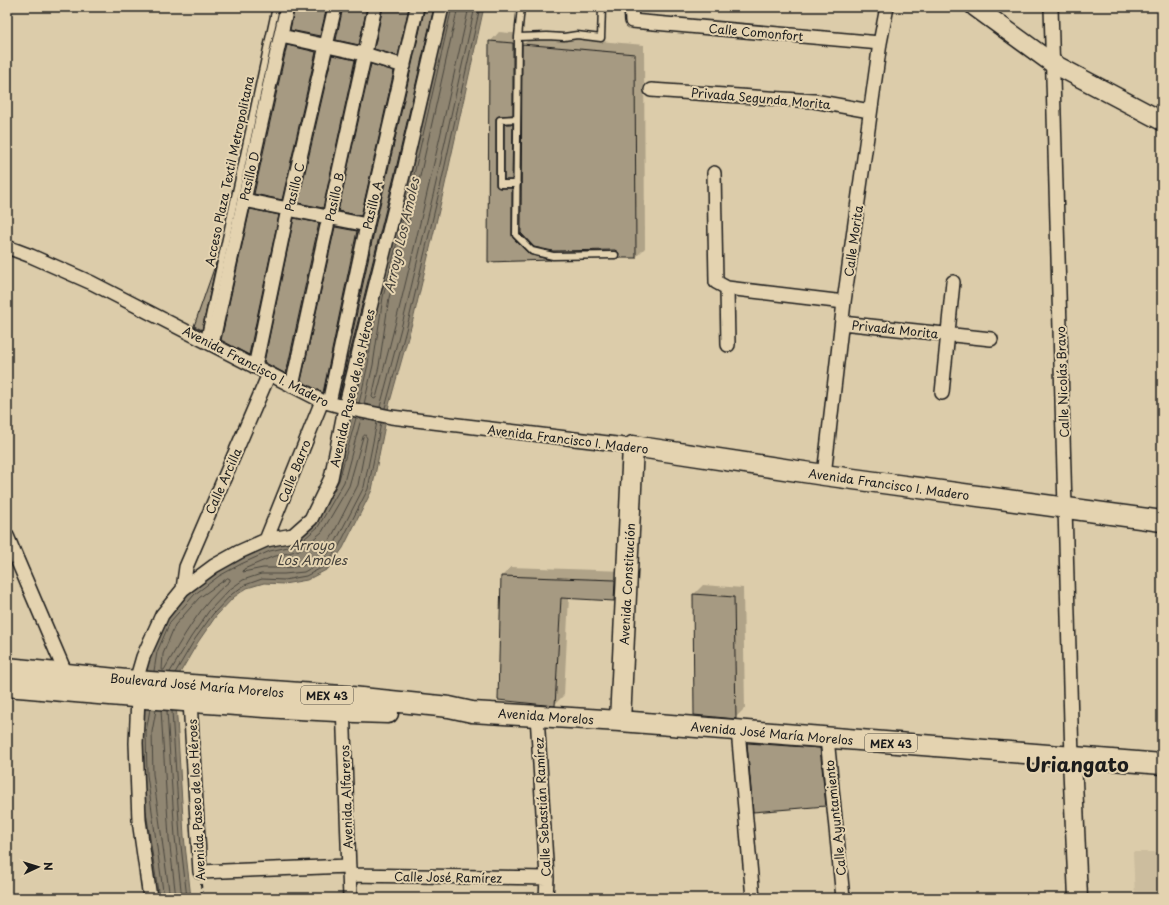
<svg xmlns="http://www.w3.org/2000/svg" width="1169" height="905" font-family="'Playpen Sans',sans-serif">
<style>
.built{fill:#ccbd9e}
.water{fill:#908672;stroke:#625c50}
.shadow{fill:#0003;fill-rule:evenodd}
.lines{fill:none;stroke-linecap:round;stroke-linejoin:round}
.shore{stroke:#4a463e;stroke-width:1}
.building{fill:#a69a82;stroke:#1c1c1c}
.lane-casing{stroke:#1c1c1c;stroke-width:9}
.street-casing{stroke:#1c1c1c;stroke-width:16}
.secondary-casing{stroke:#1c1c1c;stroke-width:21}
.primary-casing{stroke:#1c1c1c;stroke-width:23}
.path{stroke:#1c1c1c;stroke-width:2;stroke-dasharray:4 3;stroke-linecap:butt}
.lane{stroke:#e4d3b0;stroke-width:6}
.street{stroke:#e4d3b0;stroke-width:13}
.secondary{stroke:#e4d3b0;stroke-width:18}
.primary{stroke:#e4d3b0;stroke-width:20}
.labels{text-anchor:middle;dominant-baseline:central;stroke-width:4;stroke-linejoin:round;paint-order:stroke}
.shield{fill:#e4d3b0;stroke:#585348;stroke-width:1}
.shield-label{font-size:11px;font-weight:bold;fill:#1c1c1c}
.street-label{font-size:12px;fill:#1c1c1c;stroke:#e4d3b0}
.water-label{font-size:13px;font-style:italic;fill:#45413a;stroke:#e4d3b0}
.town-label{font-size:20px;font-weight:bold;fill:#1c1c1c;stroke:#e4d3b0}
</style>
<rect width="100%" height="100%" fill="#dcccaa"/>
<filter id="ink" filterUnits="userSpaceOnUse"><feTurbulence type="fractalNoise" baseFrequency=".025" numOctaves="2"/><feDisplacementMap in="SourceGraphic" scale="8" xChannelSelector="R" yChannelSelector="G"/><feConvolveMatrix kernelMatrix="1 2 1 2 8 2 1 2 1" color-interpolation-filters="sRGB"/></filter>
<g filter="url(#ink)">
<path class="built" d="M1133 852H1162V898H1135Z"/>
<path class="water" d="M443 7H484L444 189 414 316 389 405 372 490 343 548 328 569 307 580 284 584 264 583 247 588 234 597 216 616 198 642 177 678 176 702 184 836 191 898H155L144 826 137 731 148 650 176 600 237 556 293 537 335 479 350 430 364 363 374 295Z"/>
<path class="shadow" d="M296 7H333L329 26 320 35Z
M343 7H373L367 34 358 44Z
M384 7H416L407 45 397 55Z
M425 7H440L348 387 341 394 376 227Z
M499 32 522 34V46L533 35 644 45 645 248 636 257 620 253 615 250H559L551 259 489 261 490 42ZM523 103V115H515L504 126V114H512ZM522 168V180H510Z
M297 37 325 43 291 189 282 198 288 46Z
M342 47 364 51 332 198 322 207 333 56Z
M381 56 403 62 370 205 361 215 372 65Z
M260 201 287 206 258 344 249 354 251 210Z
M304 210 328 214 295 364 286 373 295 219Z
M345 218 366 222 332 382 323 391 336 227Z
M225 253 210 320 201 329 195 326 218 261Z
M511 567 624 571 623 590 614 600 569 597 564 695 555 704 502 576Z
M703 585 743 588 745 708 735 718 694 594Z
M757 734 829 740 834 796 825 805 754 811 748 743Z"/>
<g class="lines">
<path class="shore" d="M458 7 419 181 389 298 379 366 372 397 374 399 376 398C411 268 440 138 469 7
M359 403 368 364 374 321
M364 404 373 365 383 297 413 179 452 7
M380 407 405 313 435 187 475 7
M385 408 410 315 440 188 480 7
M365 435 367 438 358 485 330 540 318 558 302 566 283 568H263L243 572 244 569 272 557 300 550 322 532 349 486 363 437Z
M332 494 339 480 356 418
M228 578 230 579V581C201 603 182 639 164 670H162L163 654 175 625 199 598Z
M154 671 157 652 170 622 195 594 219 576 241 564 270 551 297 545 318 527 344 482 361 419
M170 672 191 637 209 611 229 590 243 580 261 574H284L304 572 322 562 335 543 364 487 377 422
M175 673 195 639 213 614 232 594 245 585 262 579 284 580 306 576 325 566 339 546 368 489 381 423
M150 709 146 732 147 775 164 898
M156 710 152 732 153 774 170 898
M161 710 169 838 176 898
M167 711 175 837 182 898
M172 711 180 837 187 898
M146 811 159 898"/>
</g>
<path class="building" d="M295 7H327L320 36 290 30Z
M343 7H367L359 45 336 40Z
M383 7H409L398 56 374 49Z
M425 7H434L395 173 339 397 375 227Z
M489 41 513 43V115L499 116 496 118V186L500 188H512V235L513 238 529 254 551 260 488 262Z
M522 44 635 54 636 258H618L619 253 615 250 553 251 534 247 521 233Z
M287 45 316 52 282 200 254 194Z
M332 55 355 60 323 208 298 203Z
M371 64 394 71 361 216 338 211Z
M504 124H513L512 180H504Z
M250 209 279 215 249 355 221 340Z
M294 218 319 223 286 374 264 362Z
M335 227 357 231 323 393 301 381Z
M217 260 202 330 194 326Z
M501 576 615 580 614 601 561 598 555 706 498 700Z
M693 594 734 597 736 719 694 715Z
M747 743 820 748 826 806 753 812Z"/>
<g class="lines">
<defs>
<path id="lane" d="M521 7 518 37 516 235 532 251 553 256 615 255
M518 37 547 36 564 37 577 35 601 38 602 7
M517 184H500V120L517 119
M204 340 276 7"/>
<path id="street" d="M631 7 632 21 880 43
M1051 7 1072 758
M281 36 364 54 404 66
M651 90 814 101 870 111
M714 173 716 282 727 288 844 302
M244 200 367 225
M7 247 31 256 92 283 322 401 351 409 391 417 633 446
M727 288 728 345
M842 323 991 339
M212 344 287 7
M255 367 288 209 335 7
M292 386 375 7
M942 393 953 282
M329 403 367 225 417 7
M824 475 844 302 880 43 887 7
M7 536 66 674V680
M266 540 322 401
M183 589 186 567 269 374
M136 681 143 657 162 615 183 589 214 566 239 552 266 540 293 535 311 519 331 478 345 408 403 175 442 7
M138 698 136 743 139 820 150 898
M190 701 200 872 348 866
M343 704 350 898
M537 715 547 878 546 898
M738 730 753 898
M827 738 843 898
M349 875 547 878"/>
<path id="secondary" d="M975 7 1052 63 1162 121
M1072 758 1078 898"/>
<path id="primary" d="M7 668 136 681 342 696 449 707 472 712 620 721 1162 764
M7 686C134 697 261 709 388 713
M620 721 633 446 824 475 1162 521"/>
</defs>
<use href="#lane" class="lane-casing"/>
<use href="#street" class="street-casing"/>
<use href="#secondary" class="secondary-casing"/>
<use href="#primary" class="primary-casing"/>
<path class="path" d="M201 884 202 898"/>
<use href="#lane" class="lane"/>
<use href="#street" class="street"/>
<use href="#secondary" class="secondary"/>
<use href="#primary" class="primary"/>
</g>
</g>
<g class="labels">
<g class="shield">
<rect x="301" y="686" width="52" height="18" rx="3"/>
<rect x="865" y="734" width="52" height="18" rx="3"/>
</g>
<g class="shield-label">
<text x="327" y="695">MEX 43</text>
<text x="891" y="743">MEX 43</text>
</g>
<g class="street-label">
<text transform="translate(756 32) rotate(5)">Calle Comonfort</text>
<text transform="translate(761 98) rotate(5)">Privada Segunda Morita</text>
<text transform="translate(229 171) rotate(-78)">Acceso Plaza Textil Metropolitana</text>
<text transform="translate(249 176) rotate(-77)">Pasillo D</text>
<text transform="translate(294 187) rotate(-77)">Pasillo C</text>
<text transform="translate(334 197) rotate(-78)">Pasillo B</text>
<text transform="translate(372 205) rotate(-77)">Pasillo A</text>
<text transform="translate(853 241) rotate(-82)">Calle Morita</text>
<text transform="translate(895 329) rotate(6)">Privada Morita</text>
<text transform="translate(256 366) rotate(27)">Avenida Francisco I. Madero</text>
<text transform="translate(1062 382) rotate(-92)">Calle Nicolás Bravo</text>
<text transform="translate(352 388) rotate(-77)">Avenida Paseo de los Héroes</text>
<text transform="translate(568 439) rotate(7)">Avenida Francisco I. Madero</text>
<text transform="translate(294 471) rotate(-68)">Calle Barro</text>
<text transform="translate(223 481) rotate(-66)">Calle Arcilla</text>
<text transform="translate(889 484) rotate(8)">Avenida Francisco I. Madero</text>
<text transform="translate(627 584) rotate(-87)">Avenida Constitución</text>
<text transform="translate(197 685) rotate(5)">Boulevard José María Morelos</text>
<text transform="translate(546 716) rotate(4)">Avenida Morelos</text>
<text transform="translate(772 733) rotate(5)">Avenida José María Morelos</text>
<text transform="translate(346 797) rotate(-92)">Avenida Alfareros</text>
<text transform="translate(196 800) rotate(-93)">Avenida Paseo de los Héroes</text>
<text transform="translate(542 807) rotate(-93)">Calle Sebastián Ramírez</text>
<text transform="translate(835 818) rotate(-96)">Calle Ayuntamiento</text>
<text transform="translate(448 877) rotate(1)">Calle José Ramírez</text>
</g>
<g class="water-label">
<text transform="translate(401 235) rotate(-77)">Arroyo Los Amoles</text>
<text x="312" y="544">Arroyo<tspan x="312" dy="15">Los Amoles</tspan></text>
</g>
<g class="town-label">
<text x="1077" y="764">Uriangato</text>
</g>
</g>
<rect width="1169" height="905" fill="none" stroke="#e4d3b0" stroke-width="24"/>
<rect x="12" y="12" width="1145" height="881" fill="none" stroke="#1c1c1c" stroke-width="1.5" filter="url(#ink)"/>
<g transform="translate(38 867) rotate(86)" stroke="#e4d3b0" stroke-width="3" paint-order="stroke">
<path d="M0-3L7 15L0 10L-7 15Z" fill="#1c1c1c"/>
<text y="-6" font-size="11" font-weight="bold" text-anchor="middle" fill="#1c1c1c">N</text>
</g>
</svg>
